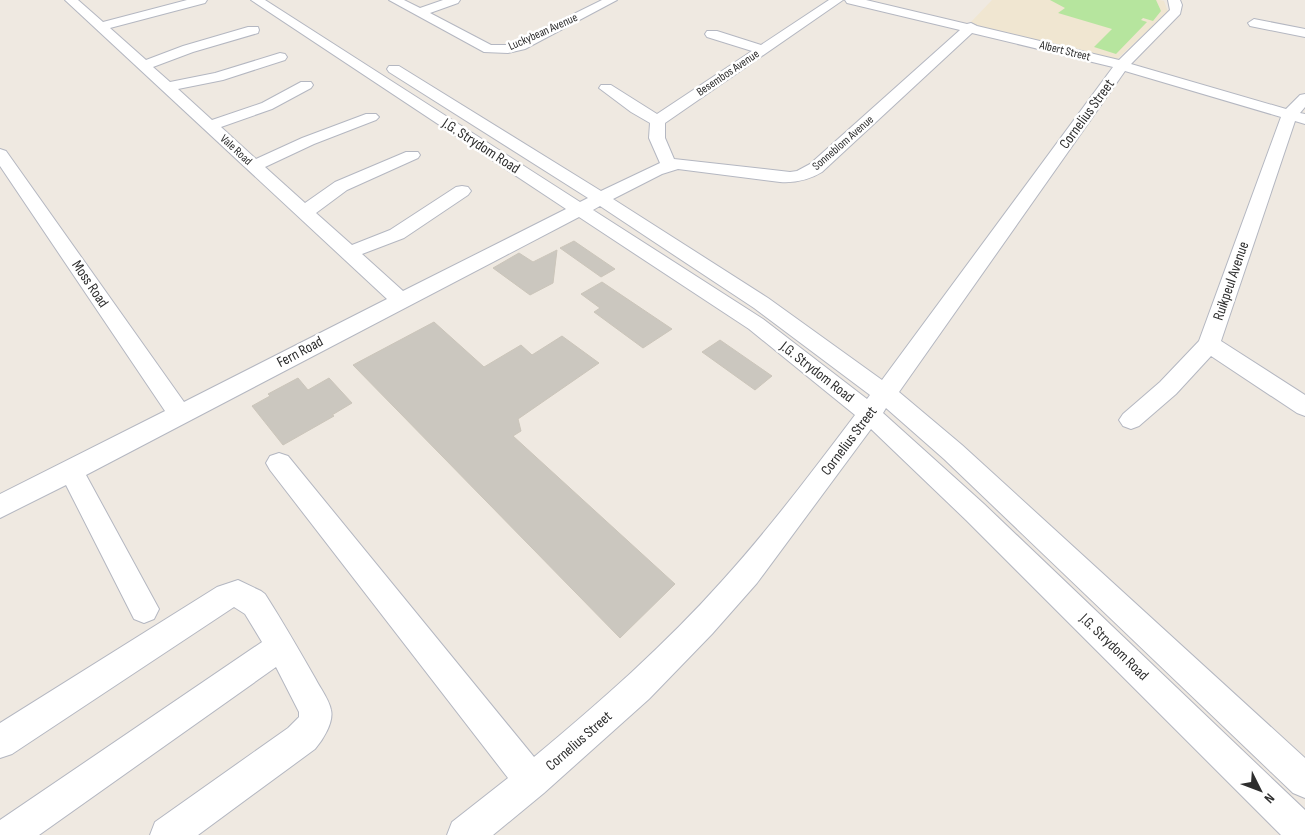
<svg xmlns="http://www.w3.org/2000/svg" width="1305" height="835" font-family="'Sofia Sans Condensed',sans-serif">
<style>
.education{fill:#f0e6d1}
.green{fill:#b6e59e}
.building{fill:#cbc7bf;stroke:#cbc5ba}
.lines{fill:none;stroke-linecap:round;stroke-linejoin:round}
.minor-casing{stroke:#b4b7c1;stroke-width:2}
.minor{fill:#fff;fill-rule:evenodd}
.labels{text-anchor:middle;dominant-baseline:central;stroke-width:5;stroke-linejoin:round;paint-order:stroke}
.far-street-label{font-size:12px;fill:#2e2e2e;stroke:#fff}
.street-label{font-size:15px;fill:#2e2e2e;stroke:#fff}
</style>
<rect width="100%" height="100%" fill="#efe9e1"/>
<path class="education" d="M992 0H1160L1164 1 1168 12 1116 60 969 24Z"/>
<path class="green" d="M1050 0H1156L1161 11 1153 21 1143 18 1141 20 1147 22 1116 54 1094 47 1112 29 1058 13 1065 8Z"/>
<path class="building" d="M574 241 615 269 601 277 560 248Z
M557 250 553 283 530 295 493 268 519 253 533 262Z
M602 282 672 329 643 348 594 312 600 308 581 294Z
M434 322 484 367 521 345 532 355 562 336 599 363 518 419 521 431 513 436 675 584 620 638 353 365Z
M720 340 772 376 755 390 702 352Z
M298 378 308 390 329 378 352 403 332 415 334 416 283 445 252 406 270 396 268 394Z"/>
<g class="lines">
<defs>
<path id="minor" d="M65 0H78L103 22 187 0H207L205 3 110 28 146 60 183 46 248 27H258L259 30 258 33 193 52 153 67 170 82 215 73 280 53 285 54 287 57 285 60 223 80 178 89 212 120 262 103 301 82H311L313 85 311 88 272 109 221 127 256 159 302 138 366 114H376L379 117 376 120 314 144 265 167 305 203 335 182 406 152H418L420 155 418 158 347 190 316 213 352 245 390 230 456 187 462 186 468 187 471 191 468 195 404 238 362 254 403 291 566 209 251 0H265L580 202 588 198 389 72 387 69 389 66H399L601 191 660 163 649 138 650 123 631 112 599 88 601 85H611L657 114 752 51 707 37 705 34 707 31H717L761 45 829 0H843L665 123V138L674 159 790 172 797 171 810 164 960 30 847 3 845 0H866L967 24 971 23 977 26 1119 60 1170 10 1168 0H1180L1182 5 1180 14 1131 64 1286 109 1300 95 1305 94V107L1300 113 1305 114V124L1295 121 1221 341 1305 395V416L1297 413 1211 356 1176 394 1139 426 1131 429 1123 426 1119 420 1123 414 1160 382 1199 341 1281 117 1125 71 899 392 962 445 1305 758V798L1293 793 944 459 886 408 883 413 984 504 1305 810V835H1281L966 520 871 429 757 583 712 634 649 699 544 793 493 835H447L452 822 508 778 270 470 266 463 270 456 279 453 288 456 534 757C600 702 665 645 722 581 769 529 812 472 855 415L749 329 579 217 86 475 159 609 154 619 144 623 134 619 66 485 0 518V494L165 411 0 166V149L6 151 184 402 387 299ZM972 33 1113 67 882 380 768 298 613 199 662 174 678 169 780 182C795 183 809 180 822 172ZM600 206 754 308 870 395 867 399 763 319 593 210Z
M389 0H404L420 8 443 0H460L458 3 430 13 491 45H508L515 43 602 0H617L525 49 508 53 484 52Z
M1254 19 1305 29V37L1250 26 1248 23Z
M238 580 261 591 265 594C283 622 299 650 315 678 320 688 329 699 331 710 334 722 323 740 315 749L198 835H150L155 822 288 728 299 717V712L276 667 39 835H0V820L262 642 245 614 234 607 12 754 0 758V723L217 587Z"/>
</defs>
<use href="#minor" class="minor-casing"/>
<use href="#minor" class="minor"/>
</g>
<g class="labels">
<g class="far-street-label">
<text transform="translate(543 32) rotate(-24)">Luckybean Avenue</text>
<text transform="translate(1065 51) rotate(14)">Albert Street</text>
<text transform="translate(728 73) rotate(-34)">Besembos Avenue</text>
<text transform="translate(843 143) rotate(-41)">Sonneblom Avenue</text>
<text transform="translate(236 150) rotate(43)">Vale Road</text>
</g>
<g class="street-label">
<text transform="translate(1087 114) rotate(-54)">Cornelius Street</text>
<text transform="translate(481 146) rotate(33)">J.G. Strydom Road</text>
<text transform="translate(1231 281) rotate(-71)">Ruikpeul Avenue</text>
<text transform="translate(90 284) rotate(56)">Moss Road</text>
<text transform="translate(300 352) rotate(-28)">Fern Road</text>
<text transform="translate(817 372) rotate(38)">J.G. Strydom Road</text>
<text transform="translate(849 441) rotate(-53)">Cornelius Street</text>
<text transform="translate(1114 647) rotate(44)">J.G. Strydom Road</text>
<text transform="translate(579 741) rotate(-41)">Cornelius Street</text>
</g>
</g>
<g transform="translate(1260 790) rotate(132)" stroke="#ffffff" stroke-width="4" paint-order="stroke">
<path d="M0-4L9 19L0 12L-9 19Z" fill="#2e2e2e"/>
<text y="-8" font-size="14" font-weight="bold" text-anchor="middle" fill="#2e2e2e">N</text>
</g>
</svg>
